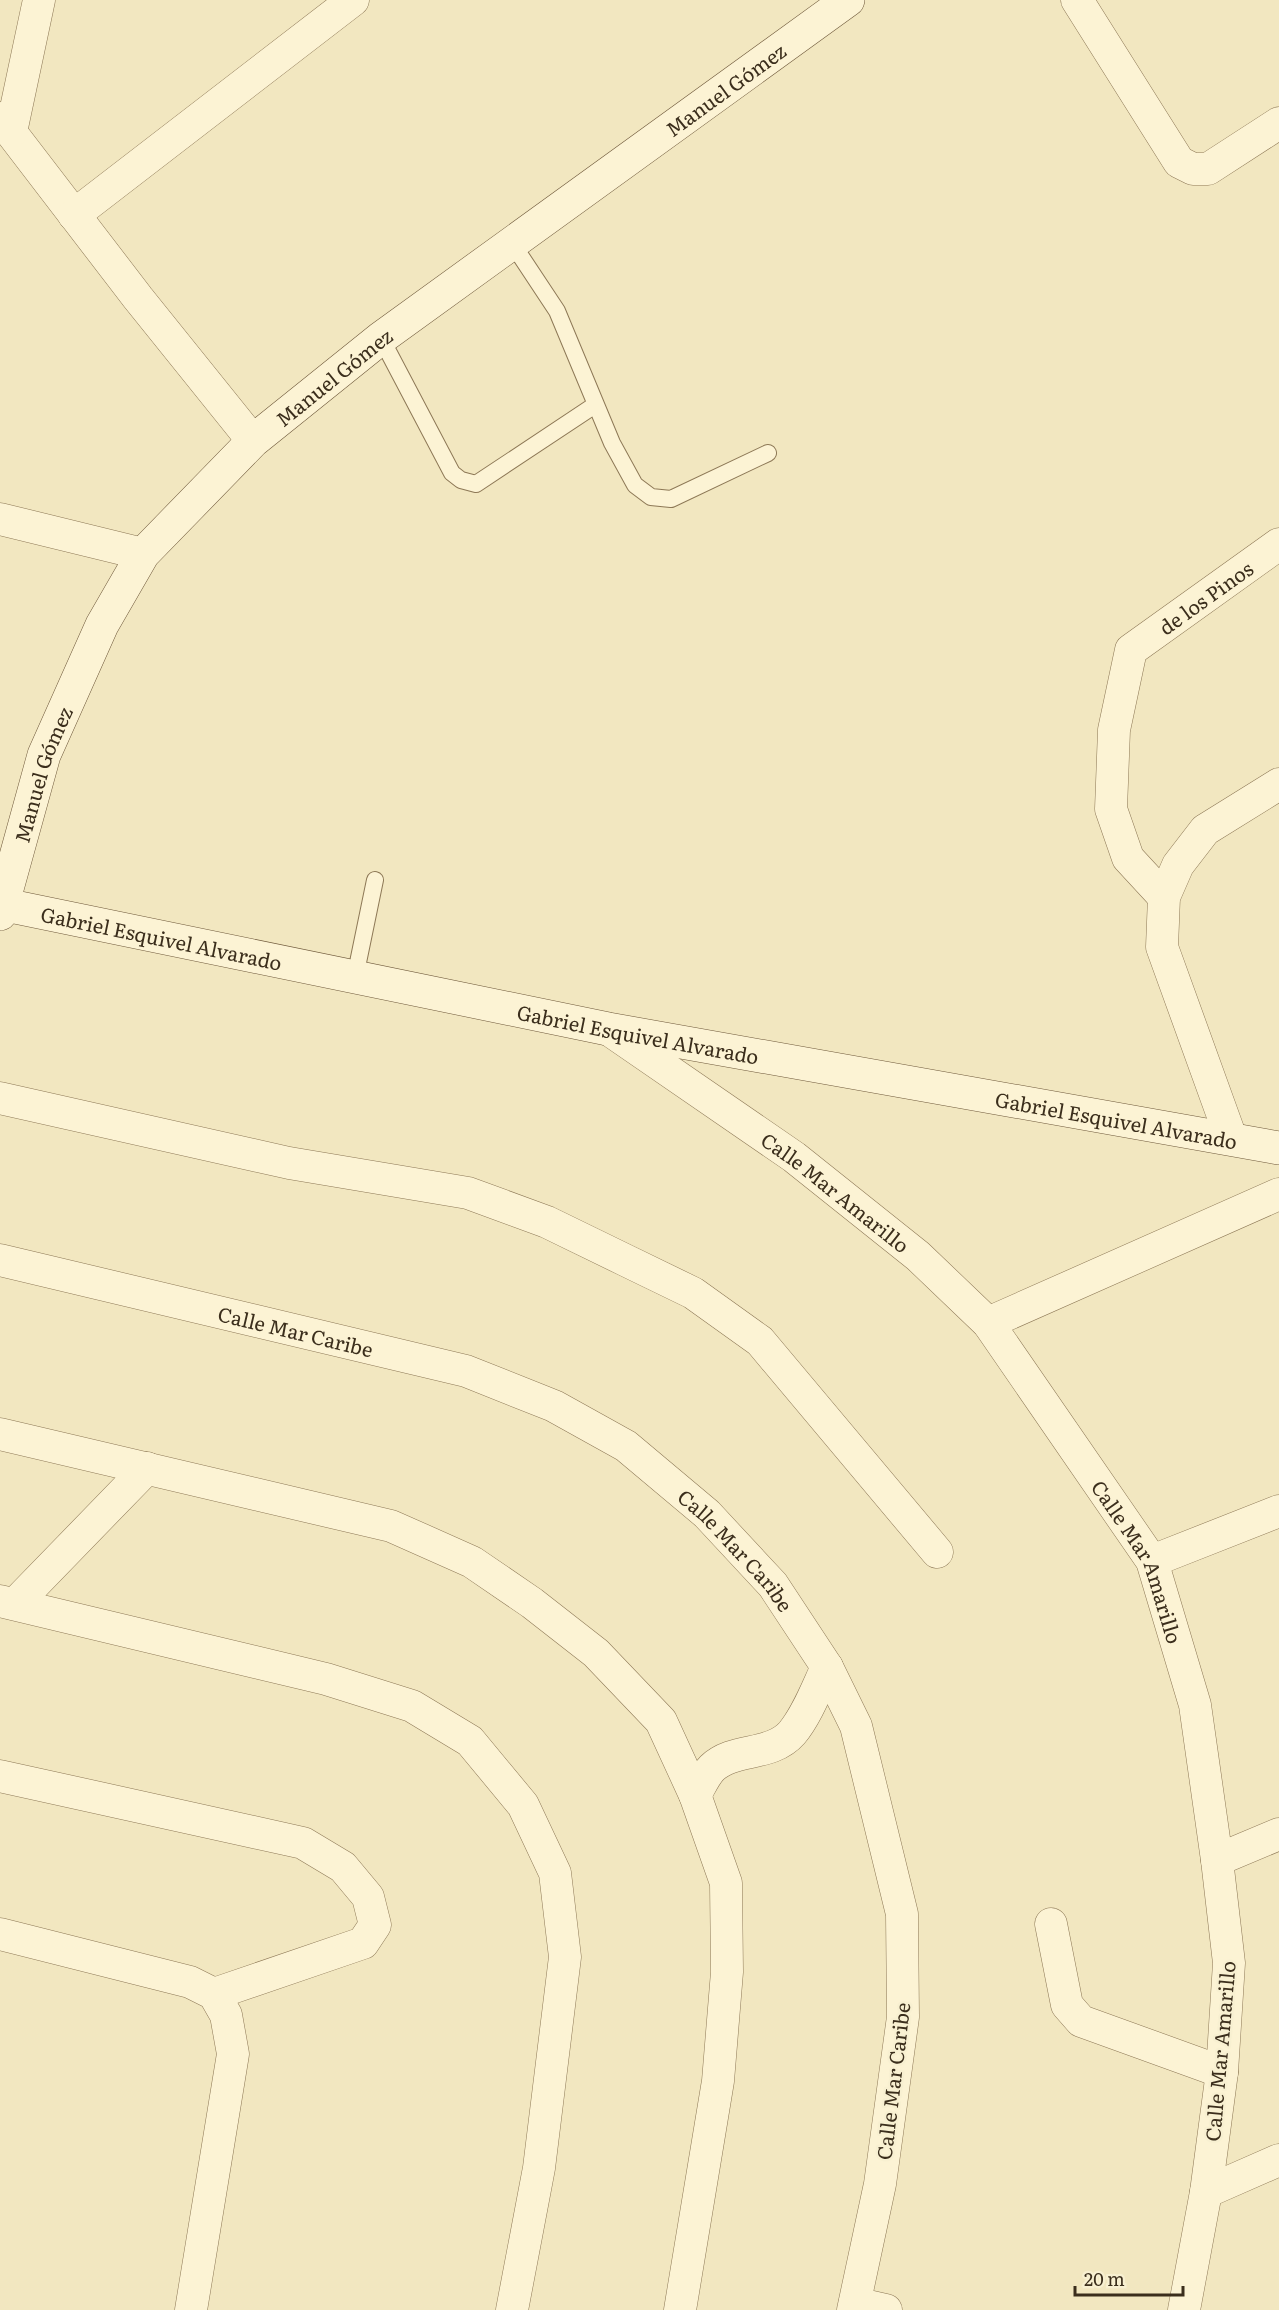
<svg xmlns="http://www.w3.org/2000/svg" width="1279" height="2310" font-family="Literata,serif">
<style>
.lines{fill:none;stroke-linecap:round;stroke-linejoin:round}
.lane-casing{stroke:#8d7856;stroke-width:18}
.street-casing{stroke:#8d7856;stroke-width:33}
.secondary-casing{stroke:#6e583a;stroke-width:34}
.lane{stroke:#fcf3d4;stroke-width:16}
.street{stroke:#fcf3d4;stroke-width:32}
.secondary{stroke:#fcf3d4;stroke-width:33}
.labels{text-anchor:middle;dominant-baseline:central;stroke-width:5;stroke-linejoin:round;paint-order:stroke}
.street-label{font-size:20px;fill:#3b2e1c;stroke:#f8f0d1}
</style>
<rect width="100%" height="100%" fill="#f2e7c0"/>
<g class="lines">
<defs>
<path id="lane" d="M512 243 557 311 612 443 635 485 651 497 671 499 768 453
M381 338 452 473 461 480 476 484 595 405
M355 977 375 880"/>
<g id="street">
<path d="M1077 0 1179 162 1193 169H1208L1279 123"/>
<path d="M0 118 138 298 253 441"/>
<path d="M11 132 39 0"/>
<path d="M74 215 353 0"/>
<path d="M0 519 143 554"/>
<path id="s1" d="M1164 897 1128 858 1111 809 1114 730 1131 650 1279 544"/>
<path id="s2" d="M608 1029 794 1157 918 1256 988 1323 1152 1561 1195 1705 1217 1860 1229 1963 1222 2072 1206 2192 1184 2310"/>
<path d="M0 1098 289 1163 468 1193 547 1222 625 1260 693 1293 760 1341 937 1552"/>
<path d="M1231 1138 1162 947 1164 897 1178 865 1205 830 1279 784"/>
<path id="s3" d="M0 1260 466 1371 554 1406 626 1446 707 1514 773 1585 827 1667 856 1726 902 1914 903 2017 880 2184 853 2310"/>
<path d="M988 1323 1279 1194"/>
<path d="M0 1434 391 1526 472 1562 532 1603 596 1653 661 1721 695 1795 726 1883 727 1972 718 2081 680 2310"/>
<path d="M1152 1561 1279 1511"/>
<path d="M0 1601 326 1679 412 1706 470 1741 523 1805 555 1873 565 1957 539 2168 512 2310"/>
<path d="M15 1604 147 1468"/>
<path d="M0 1776 303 1843 343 1867 368 1897 375 1925 363 1943 214 1994"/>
<path d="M695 1795C700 1787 705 1775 712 1768 734 1747 771 1757 792 1733 807 1715 817 1688 827 1667"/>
<path d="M1217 1860 1279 1834"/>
<path d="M1051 1924 1067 2005 1081 2021 1222 2072"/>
<path d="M0 1934 190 1982 214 1994 226 2015 233 2054 191 2310"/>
<path d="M1206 2192 1279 2160"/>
<path d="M855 2303 886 2310"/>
</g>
<g id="secondary">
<path id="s4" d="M0 904 608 1029 1279 1148"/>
<path id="s5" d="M0 914 44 755 102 625 143 554 253 441 381 338 848 0"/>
</g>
</defs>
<use href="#lane" class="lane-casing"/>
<use href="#street" class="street-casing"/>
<use href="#secondary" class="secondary-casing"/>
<use href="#lane" class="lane"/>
<use href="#street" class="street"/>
<use href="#secondary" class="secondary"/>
</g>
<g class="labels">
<g class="street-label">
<text stroke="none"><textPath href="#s5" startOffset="1136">Manuel Gómez</textPath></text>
<text stroke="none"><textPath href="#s5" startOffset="650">Manuel Gómez</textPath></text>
<text stroke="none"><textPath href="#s1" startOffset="357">de los Pinos</textPath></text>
<text stroke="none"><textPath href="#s5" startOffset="146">Manuel Gómez</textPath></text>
<text stroke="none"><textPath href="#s4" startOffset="165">Gabriel Esquivel Alvarado</textPath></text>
<text stroke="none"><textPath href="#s4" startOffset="651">Gabriel Esquivel Alvarado</textPath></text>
<text stroke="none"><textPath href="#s4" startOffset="1137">Gabriel Esquivel Alvarado</textPath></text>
<text stroke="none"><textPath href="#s2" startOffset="280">Calle Mar Amarillo</textPath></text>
<text stroke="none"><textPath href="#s3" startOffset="304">Calle Mar Caribe</textPath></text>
<text stroke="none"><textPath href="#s3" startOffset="808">Calle Mar Caribe</textPath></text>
<text stroke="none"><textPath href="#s2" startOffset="765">Calle Mar Amarillo</textPath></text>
<text transform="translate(1219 2051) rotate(-85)">Calle Mar Amarillo</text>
<text transform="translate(892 2081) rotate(-83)">Calle Mar Caribe</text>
</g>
</g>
<path d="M1075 2286v9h108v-9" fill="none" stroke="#3b2e1c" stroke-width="3"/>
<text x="1084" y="2286" font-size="18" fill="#3b2e1c" stroke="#f8f0d1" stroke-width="4.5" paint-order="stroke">20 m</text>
</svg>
